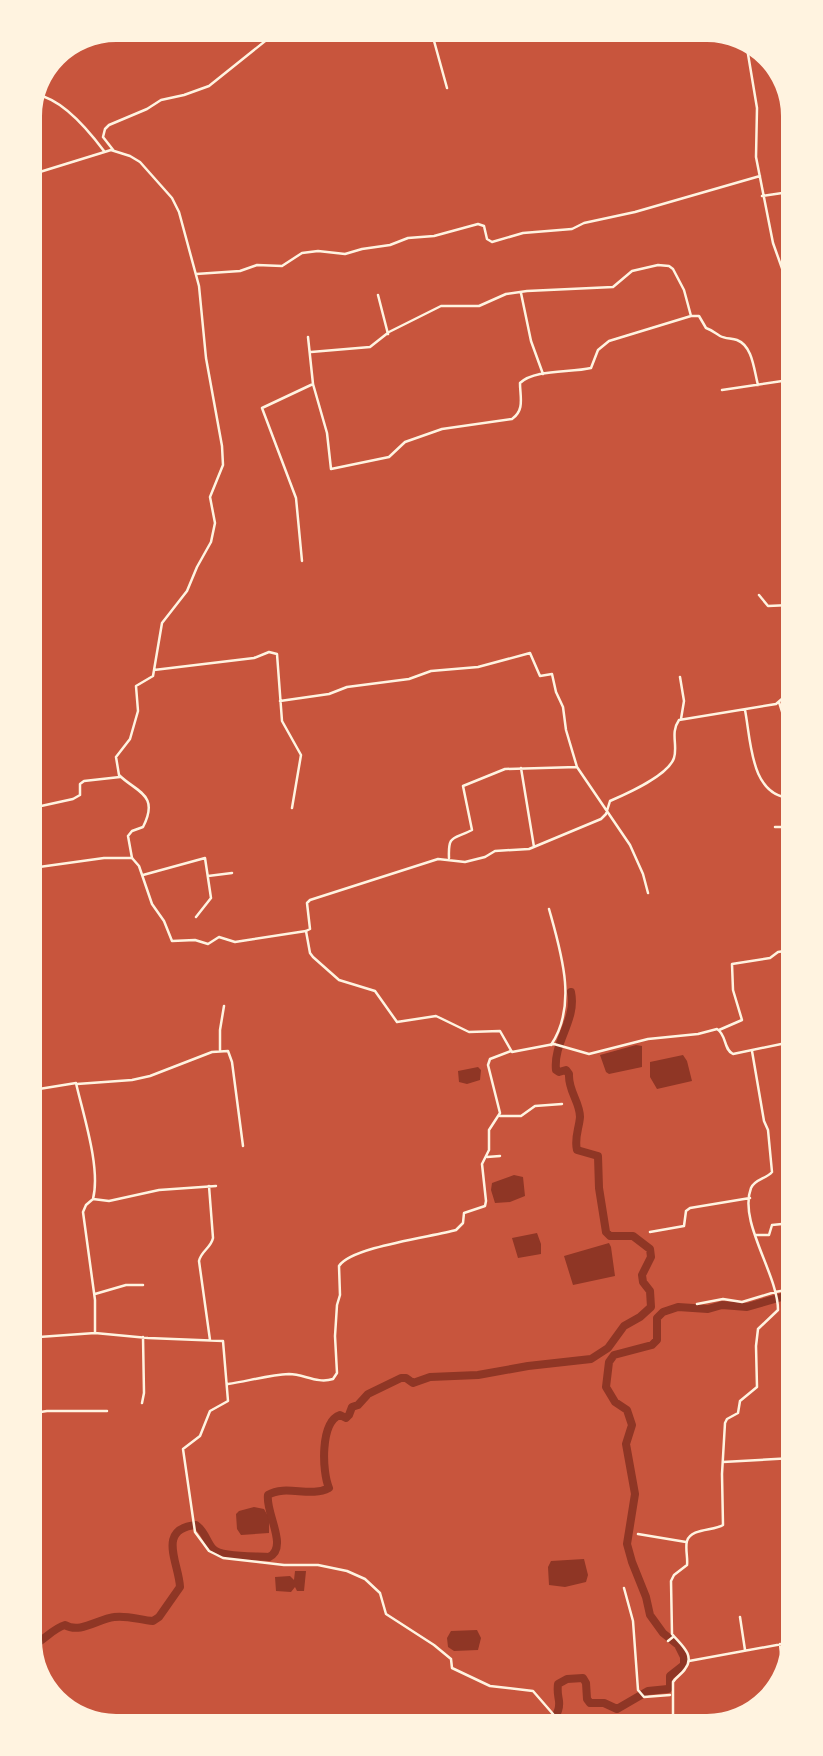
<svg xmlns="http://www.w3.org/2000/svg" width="823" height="1756" font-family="Roboto,sans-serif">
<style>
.water{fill:#8f3625}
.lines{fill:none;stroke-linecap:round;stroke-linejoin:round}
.river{stroke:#8f3625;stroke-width:8}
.minor{stroke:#fff3e0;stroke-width:2.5}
.tertiary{stroke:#fff3e0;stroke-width:2.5}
</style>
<rect width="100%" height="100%" fill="#c8553d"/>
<path class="water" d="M636 1045 642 1046V1067L609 1074 606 1072 600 1055Z
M683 1055 687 1061 692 1081 657 1089 650 1077V1062Z
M478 1067 481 1070 480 1080 467 1084 459 1082 458 1071Z
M514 1175 523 1177 525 1196 510 1202 495 1203 491 1190 492 1183Z
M537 1233 541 1244V1254L518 1258 512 1238Z
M609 1243 611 1247 615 1276 573 1285 564 1256Z
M254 1507 264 1509 269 1518V1533L241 1535 237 1529 236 1514 239 1511Z
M584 1559 588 1575 586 1582 565 1587 549 1585 548 1567 551 1561Z
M295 1571H306L304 1591H297L295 1587 291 1592 276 1591 275 1577 290 1576 294 1580Z
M477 1630 481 1638 478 1650 454 1651 448 1647 447 1638 451 1631Z"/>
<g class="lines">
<path class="river" d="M34 1645C45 1639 54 1628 65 1625 80 1634 98 1619 114 1617 127 1615 140 1620 153 1621L159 1617 180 1587C179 1563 156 1529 196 1525 205 1531 206 1541 213 1549 221 1558 256 1556 269 1557 289 1548 265 1512 268 1495 286 1484 310 1498 329 1488 322 1472 320 1422 340 1415L346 1418 349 1415 352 1407 358 1405 368 1394 401 1378H406L413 1383 430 1377 478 1375 528 1366 591 1359 608 1348 624 1326 640 1317 651 1307 650 1291 643 1282 642 1275 651 1257 650 1249 633 1236H610L606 1232 599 1188 598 1156 577 1150C574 1138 579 1129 580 1117 580 1102 568 1091 569 1074L566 1070 559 1072 556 1070C553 1042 577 1020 571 992
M552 1723C556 1715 560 1710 559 1701 558 1694 557 1692 558 1684L567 1679 583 1678 586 1683 587 1699 590 1703H604L617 1709 648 1691 668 1689 670 1686V1676L684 1665V1657L678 1645 663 1633 650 1615 646 1597 632 1562 627 1544 635 1494 626 1444 632 1425 627 1410 615 1402 606 1387 609 1362 614 1355 652 1345 657 1340V1318L663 1312 678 1307 708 1309 722 1305 747 1307 792 1294"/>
<path class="minor" d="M431 30 447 88
M746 42 757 108 756 157 773 243 789 288
M37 95C63 99 89 131 104 151
M114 151 103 137 105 129 109 125 147 109 161 100 184 95 209 86 279 30
M30 175 111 150 130 156 140 162 172 198 179 212 199 286 206 358 222 446 223 465 210 497 215 523 211 542 197 567 187 591 162 623 153 676 136 686 138 711 130 739 116 757 119 775C136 792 160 794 143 827L132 831 128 836 132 858
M762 196 789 192
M196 274 240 271 257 265 282 266 302 253 318 251 345 254 362 249 390 245 408 238 434 236 478 224 484 226 487 239 492 242 523 233 572 229 584 223 635 212 760 176
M521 293 531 341 543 374
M378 295 388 334
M308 337 313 384 327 433 331 469 389 457 405 442 442 429 512 419C525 410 520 397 520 383 535 369 570 373 591 368L598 350 609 341 691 316H699L706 328C712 330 715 333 720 336 725 339 732 338 737 340 753 346 754 371 758 385
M311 352 370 347 389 332 441 306H479L506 294 527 291 613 287 632 271 658 265 669 266 673 269 684 290 691 316
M722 390 789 380
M302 561 296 498 262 408 313 384
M759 595 768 606 790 605
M786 606 790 621
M154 670 254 658 269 652 277 654 282 721 301 755 292 808
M680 677 684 701 681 719
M280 701 329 694 347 687 409 679 431 671 478 667 530 653 540 676 552 674 556 692 563 707 566 730 577 767 630 845 643 874 648 893
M779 702 785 721 790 725
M745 710C751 740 750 796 791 798
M521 768 534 847
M32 808 73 799 80 795V784L84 781 120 777
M775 827H791
M449 858C448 834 453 840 472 830L463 786 505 769 577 767
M143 875 205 858 211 898 196 917
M208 876 232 873
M549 909C561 952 578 1005 551 1045
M306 931 310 929 307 903 310 900 438 859 465 862 485 857 495 851 529 849 601 819 606 814 610 801C626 794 668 776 674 758 678 745 670 733 679 720L776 704 783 698 790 670
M719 1030 742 1020 733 990 732 964 770 958 778 952 791 950
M220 1050V1030L224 1006
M33 1067 39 1089 76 1083C83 1114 101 1168 93 1199L86 1205 83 1212 95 1300V1333
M34 1067 40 1060 35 1003
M77 1084 132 1080 150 1076 212 1052 228 1051 232 1062 243 1146
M500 1116H521L535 1106 562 1104
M487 1157 500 1156
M209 1186 213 1238C211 1248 201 1251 199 1261L210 1340
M93 1199 109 1201 159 1190 216 1186
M650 1232 684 1226 686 1211 690 1208 750 1198
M755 1235H769L772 1225 792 1223
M95 1294 126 1285H143
M697 1304 723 1299 742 1302 775 1292 792 1289
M228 1384C248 1381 269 1375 289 1374 304 1374 317 1384 333 1379L337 1373 335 1336 337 1305 340 1295 339 1266C351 1247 431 1237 456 1230L463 1223 464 1213 485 1206 486 1201 482 1164 489 1150V1130L500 1113 488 1065 490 1059 511 1051
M142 1403 144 1393 143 1337
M39 1412 34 1341 39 1337 95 1333 148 1338 223 1341 228 1401 210 1411 200 1436 183 1449 195 1532 209 1551 223 1558 284 1565H318L347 1571 365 1579 380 1593 386 1614 434 1645 451 1659 452 1668 490 1686 533 1691 553 1714 557 1723
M34 1413 47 1411H107
M723 1462 793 1458
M638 1534 686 1542
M624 1588 633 1621 638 1690 644 1697 670 1695
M740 1617 745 1650
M668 1641 673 1637
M780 1644 783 1672
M689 1661 793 1642
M673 1722V1682C676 1677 682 1674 685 1669 696 1655 680 1644 672 1634L671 1581 674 1575 687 1565C688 1558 685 1548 687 1541 691 1528 714 1531 723 1525L722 1474 725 1423 727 1419 738 1413 740 1401 757 1387 756 1346 758 1329 778 1310C778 1274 738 1222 751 1188 755 1179 766 1179 772 1172L768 1130 764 1121 752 1051"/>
<path class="tertiary" d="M32 868 104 858H132L139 866 152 904 164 921 172 941 195 940 208 944 219 937 235 942 306 931 310 953 313 957 339 980 375 991 397 1022 436 1016 469 1032 500 1031 512 1052 554 1044 589 1054 648 1039 698 1034 717 1029C727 1035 723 1049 733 1054L791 1042"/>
</g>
<path d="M0 0H823V1756H0ZM116 42H707A74 74 0 0 1 781 116V1640A74 74 0 0 1 707 1714H116A74 74 0 0 1 42 1640V116A74 74 0 0 1 116 42Z" fill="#fff3e0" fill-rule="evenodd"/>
</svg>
